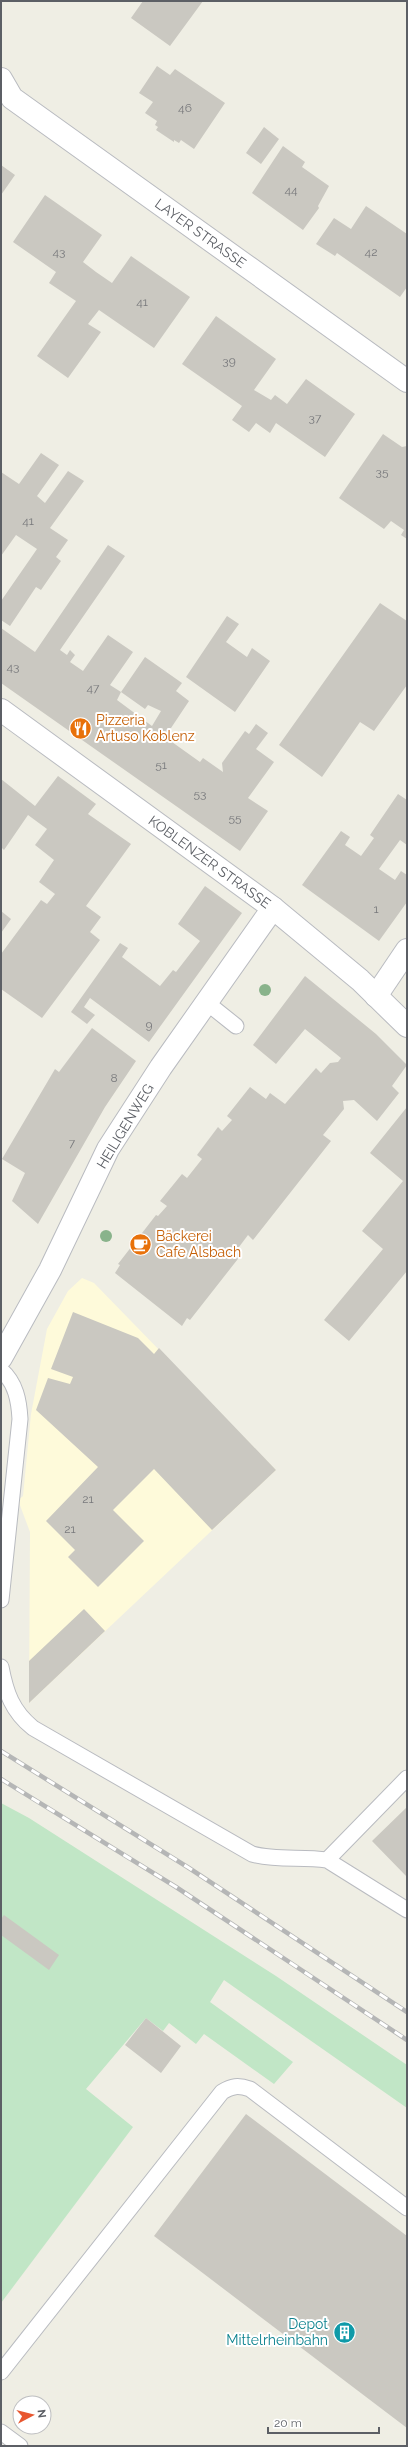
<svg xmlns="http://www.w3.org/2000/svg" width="408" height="2447" font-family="Raleway,sans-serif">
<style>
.commercial{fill:#fefada}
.green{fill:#c1e6c6}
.building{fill:#cac8c1}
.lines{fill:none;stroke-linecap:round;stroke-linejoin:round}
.service-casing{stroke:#b9bbc0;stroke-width:17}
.minor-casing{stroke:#b9bbc0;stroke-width:24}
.tertiary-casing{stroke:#b9bbc0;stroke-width:24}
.service{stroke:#fff;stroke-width:15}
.minor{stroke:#fff;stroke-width:22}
.tertiary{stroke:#fff;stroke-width:22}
.rail-casing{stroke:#b5b6b6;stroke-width:4.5}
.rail{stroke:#fff;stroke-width:3;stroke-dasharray:9;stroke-linecap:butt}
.tree{fill:#89b38b}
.labels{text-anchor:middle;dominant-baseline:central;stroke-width:4;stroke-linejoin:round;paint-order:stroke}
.number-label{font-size:12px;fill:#78797c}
.street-label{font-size:14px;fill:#5c5f65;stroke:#fff}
.food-label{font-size:14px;fill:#c56008;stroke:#fff;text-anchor:start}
.culture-label{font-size:14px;fill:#0d838f;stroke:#fff;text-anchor:end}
</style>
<rect width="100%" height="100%" fill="#efeee4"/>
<path class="commercial" d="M82 1278 94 1283 276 1470 29 1703 30 1532 18 1500 23 1496 31 1414 47 1329 68 1291Z"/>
<path class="green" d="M1 1803 29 1818 276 1976 407 2065V2108L224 1980 210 2002 293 2062 274 2084 204 2034 196 2044 169 2023 163 2031 146 2018 86 2089 133 2127 1 2303Z"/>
<path class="building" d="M143 1H203L170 46 131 18Z
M157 66 170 75 175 69 225 103 194 149 181 140 179 143 174 140V142L156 130 158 127 155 125 157 121 145 113 153 102 139 93Z
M264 127 279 139 261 164 246 153Z
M283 146 305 162 302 167 329 186 318 206 319 208 303 230 252 193Z
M1 165 15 175 1 195Z
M45 195 102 235 83 262 96 272 112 283 131 256 190 297 154 348 99 310 88 324 101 332 68 378 37 356 76 301 49 283 56 272 13 242Z
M366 206 407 234V287L400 297 337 253 335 256 316 244 334 218 351 229Z
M216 316 276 359 254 390 271 400 275 395 287 404 306 379 355 414 325 457 276 423 270 433 256 423 249 432 232 420 242 406 182 364Z
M383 434 402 447 407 446V539L401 535 404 530 391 521 384 529 339 498Z
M41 453 59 465 37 496 45 503 68 471 84 481 50 528 68 540 56 557 61 561 41 590 36 587 10 626 1 620V601L37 549 16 535 1 556V472L19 484Z
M108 545 125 556 60 650 67 655 70 650 75 655 70 662 83 671 108 635 133 652 110 685 121 692 117 700 152 726 161 711 148 705 145 709 121 692 145 657 182 683 176 691 189 701 165 737 200 762 203 758 223 772 222 763 245 731 249 734 256 724 268 733 256 749 274 762 248 798 268 811 240 851 1 683V628L35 652Z
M380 603 407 621V685L374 731 360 722 322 777 279 745Z
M227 616 239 624 226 642 247 657 252 648 270 661 235 712 186 677Z
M58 776 96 804 88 814 131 844 86 906 101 917 90 932 100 940 42 1018 1 989V954L41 900 47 904 55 894 39 882 54 860 35 845 47 829 28 815 4 850 1 847V779L35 806Z
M398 794 407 800V845L400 840 379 869 395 880 401 871 407 875V902L379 941 302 885 341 831 350 837 345 845 361 856 374 838 370 835Z
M205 886 242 913 149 1042 90 998 84 1007 95 1015 87 1024 71 1012 120 943 128 948 122 957 160 986 173 970 176 972 200 941 178 924Z
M1 911 11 919 1 933Z
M305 976 376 1034 407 1065 392 1086 399 1093 377 1121 354 1100 343 1101 344 1109 323 1135 331 1141 253 1240 248 1235 236 1251 241 1255 190 1320 187 1318 182 1326 115 1273 120 1265 118 1264 156 1215 158 1216 167 1206 160 1201 182 1174 187 1178 202 1159 197 1155 218 1127 222 1131 232 1120 227 1116 250 1087 266 1099 270 1093 285 1104 316 1068 321 1073 330 1063 338 1062 341 1058 305 1029 276 1064 253 1045Z
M92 1028 136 1061 105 1107 38 1224 12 1201 25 1173 2 1159 55 1069 59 1072Z
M407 1107V1271L349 1341 324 1320 383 1249 362 1231 403 1181 370 1153Z
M73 1312 138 1338 154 1354 159 1348 276 1470 212 1530 154 1469 113 1510 144 1541 98 1587 68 1557 75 1550 46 1521 98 1467 36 1410 48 1378 70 1384 73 1377 51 1369Z
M84 1609 105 1631 29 1703V1661Z
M407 1807V1877L372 1841Z
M4 1915 59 1955 49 1970 1 1935V1919Z
M146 2018 181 2046 161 2073 125 2045Z
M246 2114 407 2236V2428L154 2236Z"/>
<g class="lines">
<defs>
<path id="service" d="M206 1002 236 1026
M1 1370C16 1383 19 1401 20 1419L1 1600
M1 1667C6 1693 12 1711 33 1728L252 1854C277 1861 302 1856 327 1860L407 1910
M327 1860 407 1778
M1 2372 222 2092C232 2086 238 2085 250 2089L407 2208
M1 2432 20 2446"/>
<g id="minor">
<path id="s1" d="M1 79 12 98 407 381"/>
<path id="s2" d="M1 710 273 908 161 1067 108 1149 50 1270 1 1358"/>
<path d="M376 996 407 950"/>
</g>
<path id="tertiary" d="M273 908 360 980 407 1026"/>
</defs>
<use href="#service" class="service-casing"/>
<use href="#minor" class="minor-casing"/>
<use href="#tertiary" class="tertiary-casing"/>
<use href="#service" class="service"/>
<use href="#minor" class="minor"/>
<use href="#tertiary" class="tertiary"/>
<defs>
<path id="rail" d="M1 1751 189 1868 407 2012
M1 1779 176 1887 407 2040"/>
</defs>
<use href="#rail" class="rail-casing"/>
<use href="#rail" class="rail"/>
</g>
<g class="tree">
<circle cx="265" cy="990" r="6"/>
<circle cx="106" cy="1236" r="6"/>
</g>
<defs>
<symbol id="restaurant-disc" viewBox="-11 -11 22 22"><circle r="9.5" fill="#e8710a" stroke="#fff"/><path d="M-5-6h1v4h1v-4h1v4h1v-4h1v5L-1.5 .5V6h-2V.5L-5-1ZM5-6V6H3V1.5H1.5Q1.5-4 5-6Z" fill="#fff"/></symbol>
<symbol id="cafe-disc" viewBox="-11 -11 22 22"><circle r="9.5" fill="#e8710a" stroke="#fff"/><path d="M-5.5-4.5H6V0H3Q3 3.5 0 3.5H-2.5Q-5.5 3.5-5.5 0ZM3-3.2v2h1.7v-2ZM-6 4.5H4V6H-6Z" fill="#fff"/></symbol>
<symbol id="building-disc" viewBox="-11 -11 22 22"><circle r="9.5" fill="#0f9aa8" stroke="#fff"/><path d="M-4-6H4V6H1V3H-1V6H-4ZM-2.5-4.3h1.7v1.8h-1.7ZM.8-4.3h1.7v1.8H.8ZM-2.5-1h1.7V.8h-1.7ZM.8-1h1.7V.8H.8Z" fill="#fff"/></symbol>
</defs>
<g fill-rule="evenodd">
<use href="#restaurant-disc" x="68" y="716" width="25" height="25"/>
<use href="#cafe-disc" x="128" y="1232" width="25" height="25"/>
<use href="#building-disc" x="332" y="2320" width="25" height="25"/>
</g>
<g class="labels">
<g class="number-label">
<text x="185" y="108">46</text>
<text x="291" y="190">44</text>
<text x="59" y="252">43</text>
<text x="371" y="252">42</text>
<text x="142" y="302">41</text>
<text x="229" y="361">39</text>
<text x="315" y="418">37</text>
<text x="382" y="472">35</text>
<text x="28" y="521">41</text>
<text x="13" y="667">43</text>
<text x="93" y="688">47</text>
<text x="161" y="765">51</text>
<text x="200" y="794">53</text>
<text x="235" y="818">55</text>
<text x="376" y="909">1</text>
<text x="149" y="1025">9</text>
<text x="114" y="1078">8</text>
<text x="72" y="1143">7</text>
<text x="88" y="1499">21</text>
<text x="70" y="1529">21</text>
</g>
<g class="street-label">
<text stroke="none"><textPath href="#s1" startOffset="254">LAYER STRASSE</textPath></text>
<text stroke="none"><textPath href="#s2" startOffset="258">KOBLENZER STRASSE</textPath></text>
<text transform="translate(125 1126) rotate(-59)">HEILIGENWEG</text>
</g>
<g class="food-label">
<text x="96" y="720">Pizzeria<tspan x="96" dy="16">Artuso Koblenz</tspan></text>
<text x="156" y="1236">Bäckerei<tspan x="156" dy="16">Cafe Alsbach</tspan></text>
</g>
<g class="culture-label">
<text x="328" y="2324">Depot<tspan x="328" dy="16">Mittelrheinbahn</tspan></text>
</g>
</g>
<rect width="408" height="2447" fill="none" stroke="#5c5f65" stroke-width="4"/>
<g transform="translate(32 2415) rotate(83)"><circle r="19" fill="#ffffff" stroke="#bebfc1"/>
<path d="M0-3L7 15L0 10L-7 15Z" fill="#e85730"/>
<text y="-6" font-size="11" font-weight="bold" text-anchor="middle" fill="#5c5f65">N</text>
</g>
<path d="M268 2427v6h111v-6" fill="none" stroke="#5c5f65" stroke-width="2"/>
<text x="274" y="2427" font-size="12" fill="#5c5f65" stroke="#ffffff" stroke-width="3" paint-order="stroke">20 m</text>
</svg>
